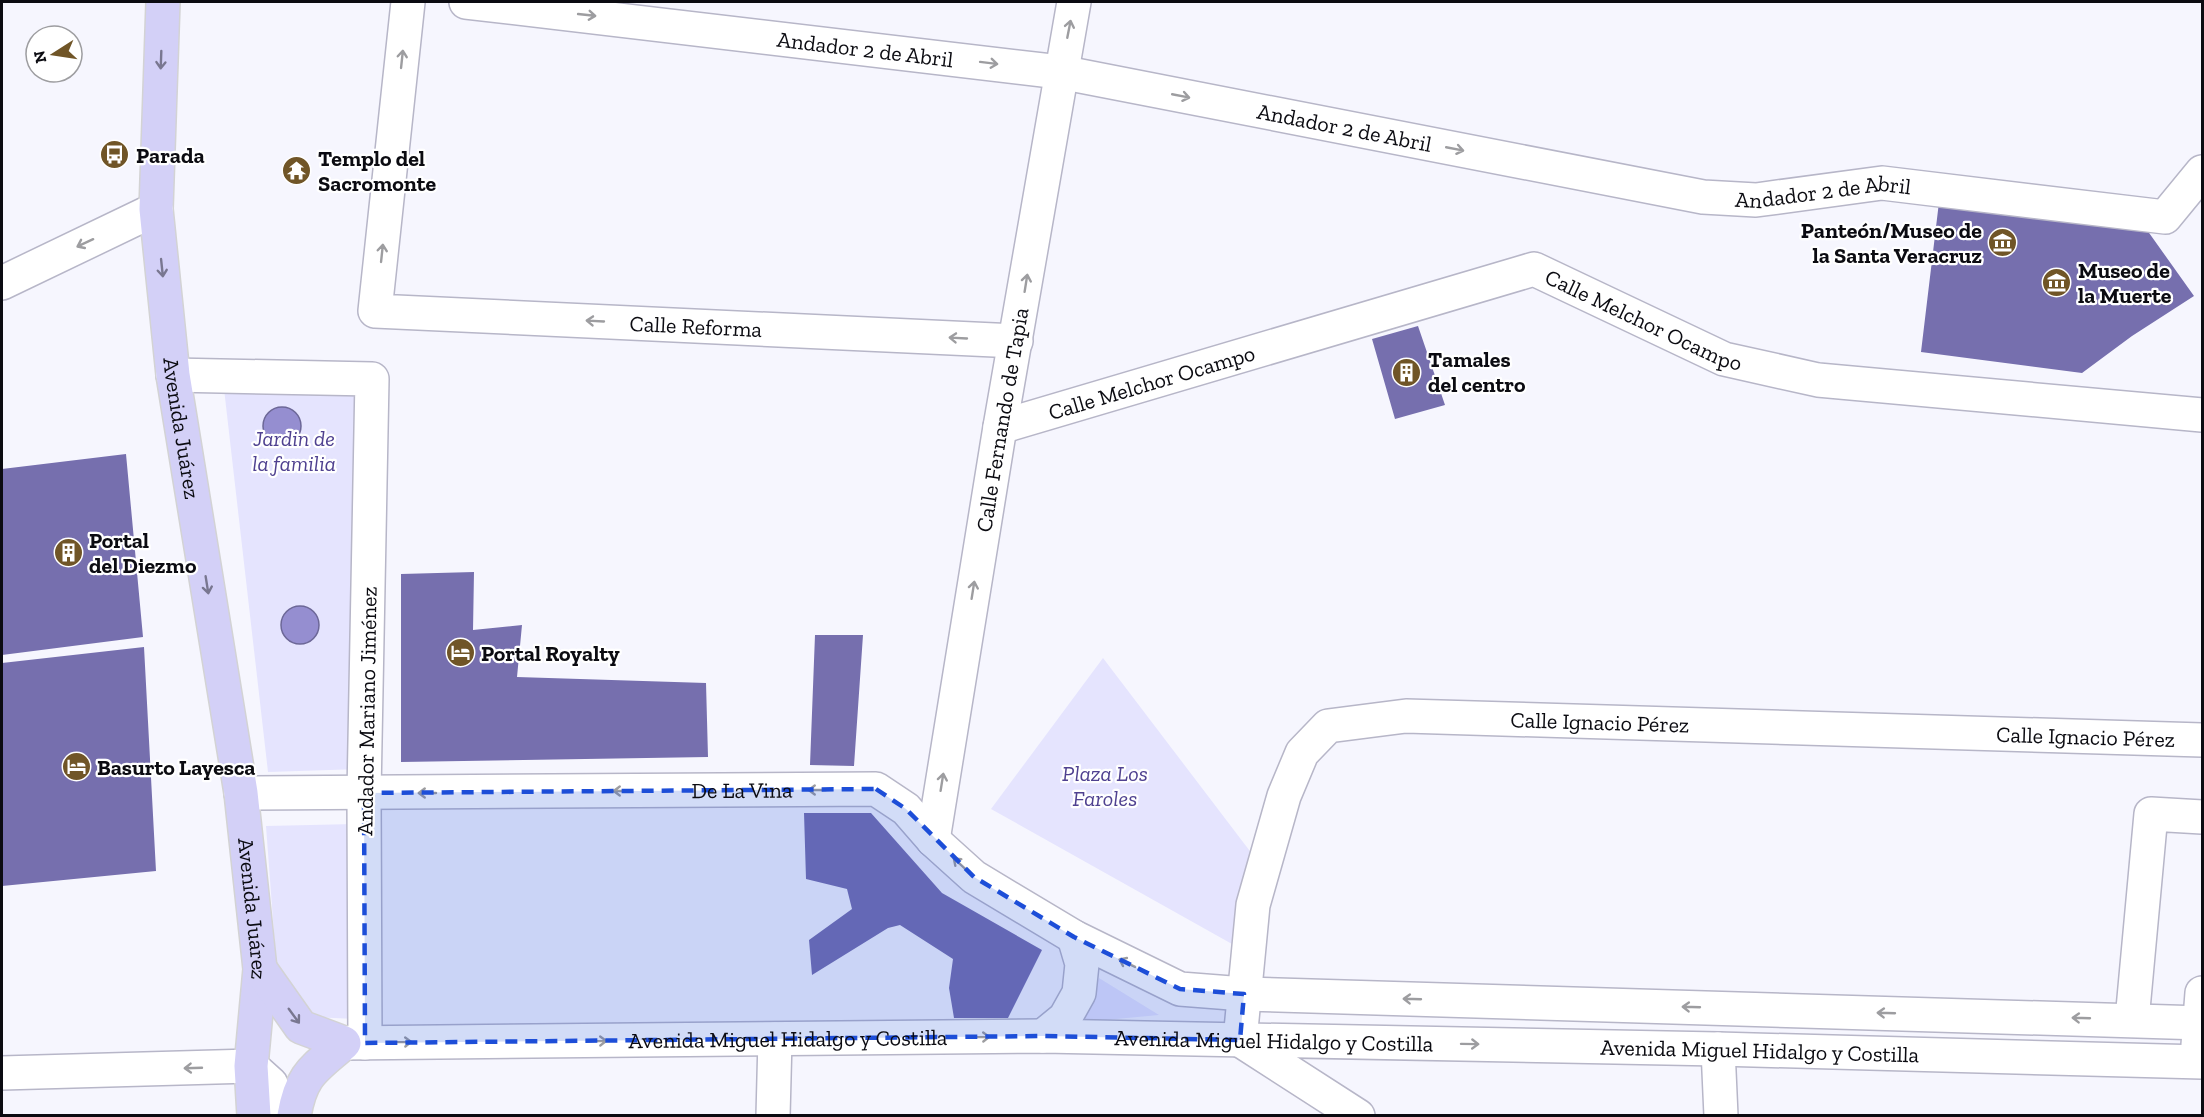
<svg xmlns="http://www.w3.org/2000/svg" width="2204" height="1117" font-family="'Zilla Slab',serif">
<style>
.green{fill:#e5e4fe}
.water{fill:#958ed0;stroke:#6c6797;stroke-width:1.5}
.building{fill:#766fae}
.lines{fill:none;stroke-linecap:round;stroke-linejoin:round}
.minor-casing{stroke:#b7b6c8;stroke-width:36}
.major-casing{stroke:#d3d3d4;stroke-width:36}
.minor{stroke:#fff;stroke-width:33}
.major{stroke:#d3d0f7;stroke-width:33}
.oneway{stroke:#9d9da0}
.oneway2{stroke:#797790}
.marked{fill:#1d4ed8;fill-opacity:0.2;stroke:#1d4ed8;stroke-width:4.5;stroke-dasharray:12 8;stroke-linejoin:round}
.labels{text-anchor:middle;dominant-baseline:central;stroke-width:4.5;stroke-linejoin:round;paint-order:stroke}
.street-label{font-size:22px;fill:#0b0b11;stroke:#fff}
.poi-label{font-size:22px;font-weight:bold;fill:#0b0b11;stroke:#fff;text-anchor:start}
.park-label{font-size:22px;font-style:italic;fill:#4f4190;stroke:#fff}
</style>
<rect width="100%" height="100%" fill="#f6f6fe"/>
<path class="green" d="M223 380 357 385 360 769 268 772Z
M1103 658 1262 867 1232 944 991 809Z
M355 824 356 1019 311 1017 277 974 266 826Z
M1099 978 1159 1015 1084 1022Z"/>
<path class="water" d="M263 426a19 19 0 1 1 38 0a19 19 0 1 1-38 0Z
M281 625a19 19 0 1 1 38 0a19 19 0 1 1-38 0Z"/>
<path class="building" d="M1939 202 2147 230 2194 296 2132 336 2082 373 1921 352Z
M1418 326 1445 405 1395 419 1372 339Z
M126 454 143 637 2 655V469Z
M474 572 473 630 522 625 517 677 706 683 708 757 401 762V574Z
M815 635H863L854 766 810 765Z
M144 647 156 871 2 886V663Z
M804 813H871L942 893 1042 950 1008 1018H954L949 988 953 959 900 925 888 928 812 975 809 940 852 909 847 889 806 879Z"/>
<g class="lines">
<defs>
<g id="minor">
<path id="s1" d="M408 2 375 311 1016 341"/>
<path id="s2" d="M466 2 1060 72 1703 197 1756 200 1882 183 2165 217 2202 172"/>
<path d="M2 283 156 209"/>
<path d="M173 375 372 379 364 793 365 1043"/>
<path id="s3" d="M1000 427 1534 269 1724 359 1818 380 2202 415"/>
<path id="s4" d="M241 793 876 789 906 809 933 840 974 877 1074 937 1180 989 1244 994 2202 1023"/>
<path id="s5" d="M933 840 1000 427 1074 2"/>
<path d="M2132 1020 2151 814 2202 817"/>
<path d="M1043 1036 1065 1018 1079 993 1082 964 1074 937"/>
<path id="s6" d="M344 1043 1043 1036 1718 1049 2202 1062"/>
<path d="M2198 1045 2202 993"/>
<path d="M1718 1049 1721 1116"/>
<path d="M2 1073 251 1066 271 1084 282 1116"/>
<path d="M773 1116 775 1039"/>
<path id="s7" d="M1358 1116 1240 1040 1253 905 1284 796 1302 753 1328 726 1406 716 2202 740"/>
</g>
<g id="major">
<path id="s8" d="M163 2 156 209 173 375 241 793 260 969 251 1066 254 1116"/>
<path d="M260 969 301 1027 344 1043C314 1069 301 1074 294 1116"/>
</g>
</defs>
<use href="#minor" class="minor-casing"/>
<use href="#major" class="major-casing"/>
<use href="#minor" class="minor"/>
<use href="#major" class="major"/>
</g>
<defs><path id="oneway-shaft" d="M-6 0H5M1.5-3L5.5 0L1.5 3" fill="none" stroke-width="1.6" stroke-linecap="round" stroke-linejoin="round" transform="scale(1.5)"/></defs>
<g class="oneway">
<use href="#oneway-shaft" transform="translate(587 15) rotate(6)"/>
<use href="#oneway-shaft" transform="translate(1069 29) rotate(-79)"/>
<use href="#oneway-shaft" transform="translate(402 59) rotate(-84)"/>
<use href="#oneway-shaft" transform="translate(989 63) rotate(7)"/>
<use href="#oneway-shaft" transform="translate(1181 96) rotate(11)"/>
<use href="#oneway-shaft" transform="translate(1455 149) rotate(11)"/>
<use href="#oneway-shaft" transform="translate(85 243) rotate(155)"/>
<use href="#oneway-shaft" transform="translate(382 253) rotate(-84)"/>
<use href="#oneway-shaft" transform="translate(1026 283) rotate(-81)"/>
<use href="#oneway-shaft" transform="translate(595 321) rotate(-177)"/>
<use href="#oneway-shaft" transform="translate(958 338) rotate(-177)"/>
<use href="#oneway-shaft" transform="translate(973 590) rotate(-81)"/>
<use href="#oneway-shaft" transform="translate(942 782) rotate(-81)"/>
<use href="#oneway-shaft" transform="translate(817 790) rotate(180)"/>
<use href="#oneway-shaft" transform="translate(622 791) rotate(180)"/>
<use href="#oneway-shaft" transform="translate(427 793) rotate(180)"/>
<use href="#oneway-shaft" transform="translate(960 864) rotate(-138)"/>
<use href="#oneway-shaft" transform="translate(1127 963) rotate(-154)"/>
<use href="#oneway-shaft" transform="translate(1412 999) rotate(-178)"/>
<use href="#oneway-shaft" transform="translate(1691 1007) rotate(-178)"/>
<use href="#oneway-shaft" transform="translate(1886 1013) rotate(-178)"/>
<use href="#oneway-shaft" transform="translate(2081 1018) rotate(-178)"/>
<use href="#oneway-shaft" transform="translate(981 1037) rotate(-1)"/>
<use href="#oneway-shaft" transform="translate(598 1041) rotate(-1)"/>
<use href="#oneway-shaft" transform="translate(403 1042) rotate(-1)"/>
<use href="#oneway-shaft" transform="translate(1470 1044) rotate(1)"/>
<use href="#oneway-shaft" transform="translate(193 1068) rotate(178)"/>
</g>
<g class="oneway2">
<use href="#oneway-shaft" transform="translate(161 60) rotate(92)"/>
<use href="#oneway-shaft" transform="translate(162 268) rotate(84)"/>
<use href="#oneway-shaft" transform="translate(207 585) rotate(81)"/>
<use href="#oneway-shaft" transform="translate(294 1016) rotate(54)"/>
</g>
<path class="marked" d="M876 789 906 809 974 877 1074 937 1180 989 1244 994 1240 1040 1043 1036 365 1043 364 793Z"/>
<defs>
<symbol id="bus-disc" viewBox="-11 -11 22 22"><circle r="9.5" fill="#705527" stroke="#fff"/><path d="M-5-6H5V4H4V6H2V4H-2V6H-4V4H-5ZM-3.5-4V0h7V-4ZM-3.5 1.2v1.5H-2V1.2ZM2 1.2v1.5H3.5V1.2Z" fill="#fff"/></symbol>
<symbol id="temple-disc" viewBox="-11 -11 22 22"><circle r="9.5" fill="#705527" stroke="#fff"/><path d="M0-6L5-2H3V0L6.5 2.5H4V6H1.5V3h-3V6H-4V2.5H-6.5L-3 0V-2H-5Z" fill="#fff"/></symbol>
<symbol id="museum-disc" viewBox="-11 -11 22 22"><circle r="9.5" fill="#705527" stroke="#fff"/><path d="M0-6L6-3V-2H-6V-3ZM-5-1h2V3h-2ZM-1-1h2V3h-2ZM3-1h2V3H3ZM-6 4H6V6H-6Z" fill="#fff"/></symbol>
<symbol id="building-disc" viewBox="-11 -11 22 22"><circle r="9.5" fill="#705527" stroke="#fff"/><path d="M-4-6H4V6H1V3H-1V6H-4ZM-2.5-4.3h1.7v1.8h-1.7ZM.8-4.3h1.7v1.8H.8ZM-2.5-1h1.7V.8h-1.7ZM.8-1h1.7V.8H.8Z" fill="#fff"/></symbol>
<symbol id="hotel-disc" viewBox="-11 -11 22 22"><circle r="9.5" fill="#705527" stroke="#fff"/><path d="M-6-4.5h1.5V1H6V5H4.5V3h-9V5H-6ZM-4 0a1.8 1.8 0 1 1 3.6 0ZM.5 0V-2.5h3Q6-2.5 6 0Z" fill="#fff"/></symbol>
</defs>
<g fill-rule="evenodd">
<use href="#bus-disc" x="98" y="138" width="33" height="33"/>
<use href="#temple-disc" x="280" y="154" width="33" height="33"/>
<use href="#museum-disc" x="1986" y="226" width="33" height="33"/>
<use href="#museum-disc" x="2040" y="266" width="33" height="33"/>
<use href="#building-disc" x="1390" y="356" width="33" height="33"/>
<use href="#building-disc" x="52" y="536" width="33" height="33"/>
<use href="#hotel-disc" x="444" y="636" width="33" height="33"/>
<use href="#hotel-disc" x="60" y="750" width="33" height="33"/>
</g>
<g class="labels">
<g class="street-label">
<text stroke="none"><textPath href="#s2" startOffset="402">Andador 2 de Abril</textPath></text>
<text stroke="none"><textPath href="#s2" startOffset="888">Andador 2 de Abril</textPath></text>
<text stroke="none"><textPath href="#s2" startOffset="1374">Andador 2 de Abril</textPath></text>
<text stroke="none"><textPath href="#s3" startOffset="678">Calle Melchor Ocampo</textPath></text>
<text stroke="none"><textPath href="#s1" startOffset="632">Calle Reforma</textPath></text>
<text stroke="none"><textPath href="#s3" startOffset="158">Calle Melchor Ocampo</textPath></text>
<text stroke="none"><textPath href="#s5" startOffset="426">Calle Fernando de Tapia</textPath></text>
<text stroke="none"><textPath href="#s8" startOffset="428">Avenida Juárez</textPath></text>
<text transform="translate(367 711) rotate(-89)">Andador Mariano Jiménez</text>
<text stroke="none"><textPath href="#s7" startOffset="746">Calle Ignacio Pérez</textPath></text>
<text stroke="none"><textPath href="#s7" startOffset="1232">Calle Ignacio Pérez</textPath></text>
<text stroke="none"><textPath href="#s4" startOffset="501">De La Vina</textPath></text>
<text stroke="none"><textPath href="#s8" startOffset="914">Avenida Juárez</textPath></text>
<text stroke="none"><textPath href="#s6" startOffset="444">Avenida Miguel Hidalgo y Costilla</textPath></text>
<text stroke="none"><textPath href="#s6" startOffset="930">Avenida Miguel Hidalgo y Costilla</textPath></text>
<text stroke="none"><textPath href="#s6" startOffset="1416">Avenida Miguel Hidalgo y Costilla</textPath></text>
</g>
<g class="poi-label">
<text x="136" y="155">Parada</text>
<text x="318" y="158">Templo del<tspan x="318" dy="25">Sacromonte</tspan></text>
<text x="1982" y="230" text-anchor="end">Panteón/Museo de<tspan x="1982" dy="25">la Santa Veracruz</tspan></text>
<text x="2078" y="270">Museo de<tspan x="2078" dy="25">la Muerte</tspan></text>
<text x="1428" y="359">Tamales<tspan x="1428" dy="25">del centro</tspan></text>
<text x="89" y="540">Portal<tspan x="89" dy="25">del Diezmo</tspan></text>
<text x="481" y="653">Portal Royalty</text>
<text x="97" y="767">Basurto Layesca</text>
</g>
<g class="park-label">
<text x="294" y="438">Jardin de<tspan x="294" dy="25">la familia</tspan></text>
<text x="1105" y="773">Plaza Los<tspan x="1105" dy="25">Faroles</tspan></text>
</g>
</g>
<rect width="2204" height="1117" fill="none" stroke="#0b0b11" stroke-width="6"/>
<g transform="translate(54 54) rotate(258)"><circle r="28" fill="#ffffff" stroke="#9d9da0" stroke-width="1.5"/>
<path d="M0-4.5L10 22L0 15L-10 22Z" fill="#705527"/>
<text y="-9" font-size="16" font-weight="bold" text-anchor="middle" fill="#0b0b11">N</text>
</g>
</svg>
